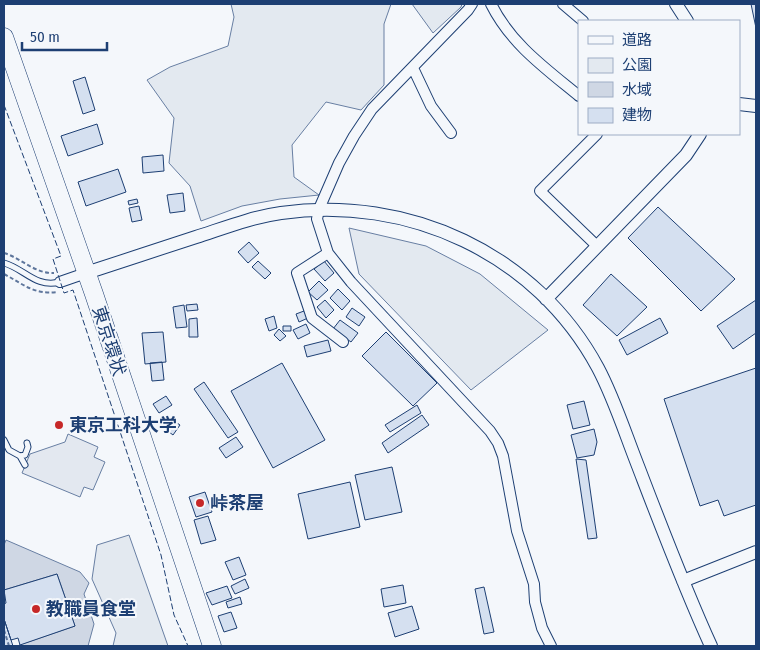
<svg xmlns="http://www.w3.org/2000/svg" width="760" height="650" font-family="'Fira Sans Condensed','Noto Sans JP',sans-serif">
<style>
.green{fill:#e3e9f0;stroke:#687fa3}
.parking{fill:#e3e8f0;stroke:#687fa3}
.water{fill:#cfd7e4;stroke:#687fa3}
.building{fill:#d5e0f0;stroke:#1d3f73}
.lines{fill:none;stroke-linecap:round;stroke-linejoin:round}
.service-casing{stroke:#1d3f73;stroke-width:7}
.minor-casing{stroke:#1d3f73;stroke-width:12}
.tertiary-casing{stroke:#1d3f73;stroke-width:14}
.trunk-casing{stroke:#1d3f73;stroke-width:19}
.path{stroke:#5e769c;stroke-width:2;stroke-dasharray:4 2.5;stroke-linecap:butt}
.service{stroke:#f4f7fb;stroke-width:5}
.minor{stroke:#f4f7fb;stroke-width:10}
.tertiary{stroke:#f4f7fb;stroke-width:12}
.trunk{stroke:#f4f7fb;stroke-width:18}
.fence{stroke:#1d3f73;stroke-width:1;stroke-dasharray:6 2.5;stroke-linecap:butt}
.poi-dot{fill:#c62828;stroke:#f4f7fb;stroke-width:2}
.labels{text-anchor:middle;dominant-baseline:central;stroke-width:4;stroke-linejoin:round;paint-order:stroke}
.street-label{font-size:18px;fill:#1d3f73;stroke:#f4f7fb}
.poi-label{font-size:18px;font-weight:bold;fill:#1d3f73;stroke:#f4f7fb;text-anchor:start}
</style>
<rect width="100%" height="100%" fill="#f4f7fb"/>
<path class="green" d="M231 4H391L384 24V85L361 110 326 102 292 145 294 177 319 195 280 199 242 206 201 221 190 186 169 163 174 118 147 80 170 67 228 46 234 17Z
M412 4H462L461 7 433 33Z
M349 228 426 246 480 274 548 330 471 390 359 274Z
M129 535 168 646H113L116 633 92 579 97 545Z"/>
<path class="parking" d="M68 434 98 447 94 457 105 462 93 490 84 487 80 497 22 473 30 454 65 442Z"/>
<path class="water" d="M6 540 80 572 89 583 84 594 94 624 88 646H19V645L75 626 57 574 4 590V545Z"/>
<path class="building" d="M751 4H756V28Z
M85 77 95 110 83 114 73 81Z
M97 124 103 144 68 156 61 136Z
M163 155 164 171 143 173 142 157Z
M118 169 126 192 86 206 78 182Z
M183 193 185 211 170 213 167 195Z
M137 199 138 203 129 205 128 201Z
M139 206 142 220 132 222 129 208Z
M658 207 735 279 701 311 628 238Z
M249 242 259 253 248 263 238 252Z
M258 261 271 273 265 279 252 267Z
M324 261 334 273 325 281 314 269Z
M611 274 647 307 617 336 583 305Z
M319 281 328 290 317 300 308 292Z
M338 289 350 301 342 310 330 298Z
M325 300 334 310 326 318 317 307Z
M756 300V333L733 349 717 326Z
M197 304 198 310 187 311 186 305Z
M184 305 187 327 176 328 173 307Z
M352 308 365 317 359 326 346 317Z
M304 311 308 318 299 322 296 314Z
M274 316 277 328 269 331 265 319Z
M197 318 198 337H189V319Z
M660 318 668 333 627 355 619 340Z
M340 320 358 333 351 342 333 329Z
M306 324 310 333 298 339 293 330Z
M283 326H291V331H283Z
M279 329 286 336 280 341 274 335Z
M163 332 166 362 145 364 142 333Z
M386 332 437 383 413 406 362 356Z
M328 340 331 351 307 357 304 346Z
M162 362 164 380 152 381 150 363Z
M282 363 325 440 273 468 231 391Z
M756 368V505L724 516 718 500 700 506 664 399Z
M204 382 238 432 228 438 194 389Z
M166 396 172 405 159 413 153 404Z
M584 401 590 425 573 429 567 405Z
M417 405 421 413 390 432 385 425Z
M422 415 429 425 388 453 382 443Z
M167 416 180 425 173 435 160 425Z
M594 429 597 442 594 455 577 458 571 435Z
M236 437 243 447 226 458 219 448Z
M576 459 586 460 597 538 588 539Z
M392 467 402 512 365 520 355 475Z
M350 482 360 527 308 539 298 494Z
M205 492 212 512 196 517 189 497Z
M208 516 216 540 201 544 194 520Z
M239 557 246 575 233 580 225 562Z
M57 574 75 626 20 645 18 638 11 640 4 619V604L6 603 4 590Z
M245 579 249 588 235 594 231 586Z
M403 585 406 603 384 607 381 589Z
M227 586 232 598 212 605 206 593Z
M484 587 494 632 484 634 475 589Z
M240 597 242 604 228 608 226 602Z
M412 606 419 629 395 637 388 613Z
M231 612 237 628 224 632 218 616Z
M4 619 13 646H4Z"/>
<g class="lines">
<defs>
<path id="service" d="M4 263C25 269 35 288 60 282
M4 440 9 450 20 456 25 455 28 447 27 443
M20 456 25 465"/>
<path id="minor" d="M472 4 468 10 372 109 354 136 339 163 319 209 317 219 328 253 351 282 490 431 498 443 503 456 517 531 534 584 535 602 542 628 551 646
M491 4C511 44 545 68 579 96
M563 4 583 21
M413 68 431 106 451 133
M597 246 540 191 597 134
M328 253 297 273 312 318 343 342
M60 282 86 273"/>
<path id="tertiary" d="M676 4 687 21
M739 104 756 106
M86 273C123 261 159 249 196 237 224 228 252 217 281 213 408 195 536 253 598 368 614 398 625 433 638 466 661 526 684 587 711 646
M546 299 686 155 700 134
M683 581 756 552"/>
<path id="trunk" d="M4 37 94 294 212 646"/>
</defs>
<use href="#service" class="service-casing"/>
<use href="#minor" class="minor-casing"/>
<use href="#tertiary" class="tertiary-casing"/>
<use href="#trunk" class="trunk-casing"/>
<path class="path" d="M4 253C21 258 35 274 54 273
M4 274C23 284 34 295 57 292
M4 630 9 646"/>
<use href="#service" class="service"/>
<use href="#minor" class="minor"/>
<use href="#tertiary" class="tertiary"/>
<use href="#trunk" class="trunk"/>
<path class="fence" d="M4 105 61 256 53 259 64 293 73 290 161 555 174 615 188 646"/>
</g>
<g class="poi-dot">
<circle cx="59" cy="425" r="5"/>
<circle cx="200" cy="503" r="5"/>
<circle cx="36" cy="609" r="5"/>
</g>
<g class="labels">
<g class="street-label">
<text transform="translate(109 341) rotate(72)">東京環状</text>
</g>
<g class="poi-label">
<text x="69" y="425">東京工科大学</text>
<text x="210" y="503">峠茶屋</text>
<text x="46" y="609">教職員食堂</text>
</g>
</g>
<rect width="760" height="650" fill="none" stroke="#1d3f73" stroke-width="10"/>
<rect x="578" y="20" width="162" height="115" fill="#f4f7fb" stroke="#9eadc5"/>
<rect x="588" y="36" width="25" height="8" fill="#f4f7fb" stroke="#9eadc5"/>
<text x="622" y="45" font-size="15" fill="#1d3f73">道路</text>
<rect x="588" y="58" width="25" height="15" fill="#e3e9f0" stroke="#9eadc5"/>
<text x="622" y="70" font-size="15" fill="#1d3f73">公園</text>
<rect x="588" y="82" width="25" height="15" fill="#cfd7e4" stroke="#9eadc5"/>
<text x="622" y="95" font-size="15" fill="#1d3f73">水域</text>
<rect x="588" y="108" width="25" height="15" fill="#d5e0f0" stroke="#9eadc5"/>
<text x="622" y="120" font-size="15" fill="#1d3f73">建物</text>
<path d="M22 42v8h85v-8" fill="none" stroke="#1d3f73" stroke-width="2.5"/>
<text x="30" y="42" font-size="15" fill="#1d3f73" stroke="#f4f7fb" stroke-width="4" paint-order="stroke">50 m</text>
</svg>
